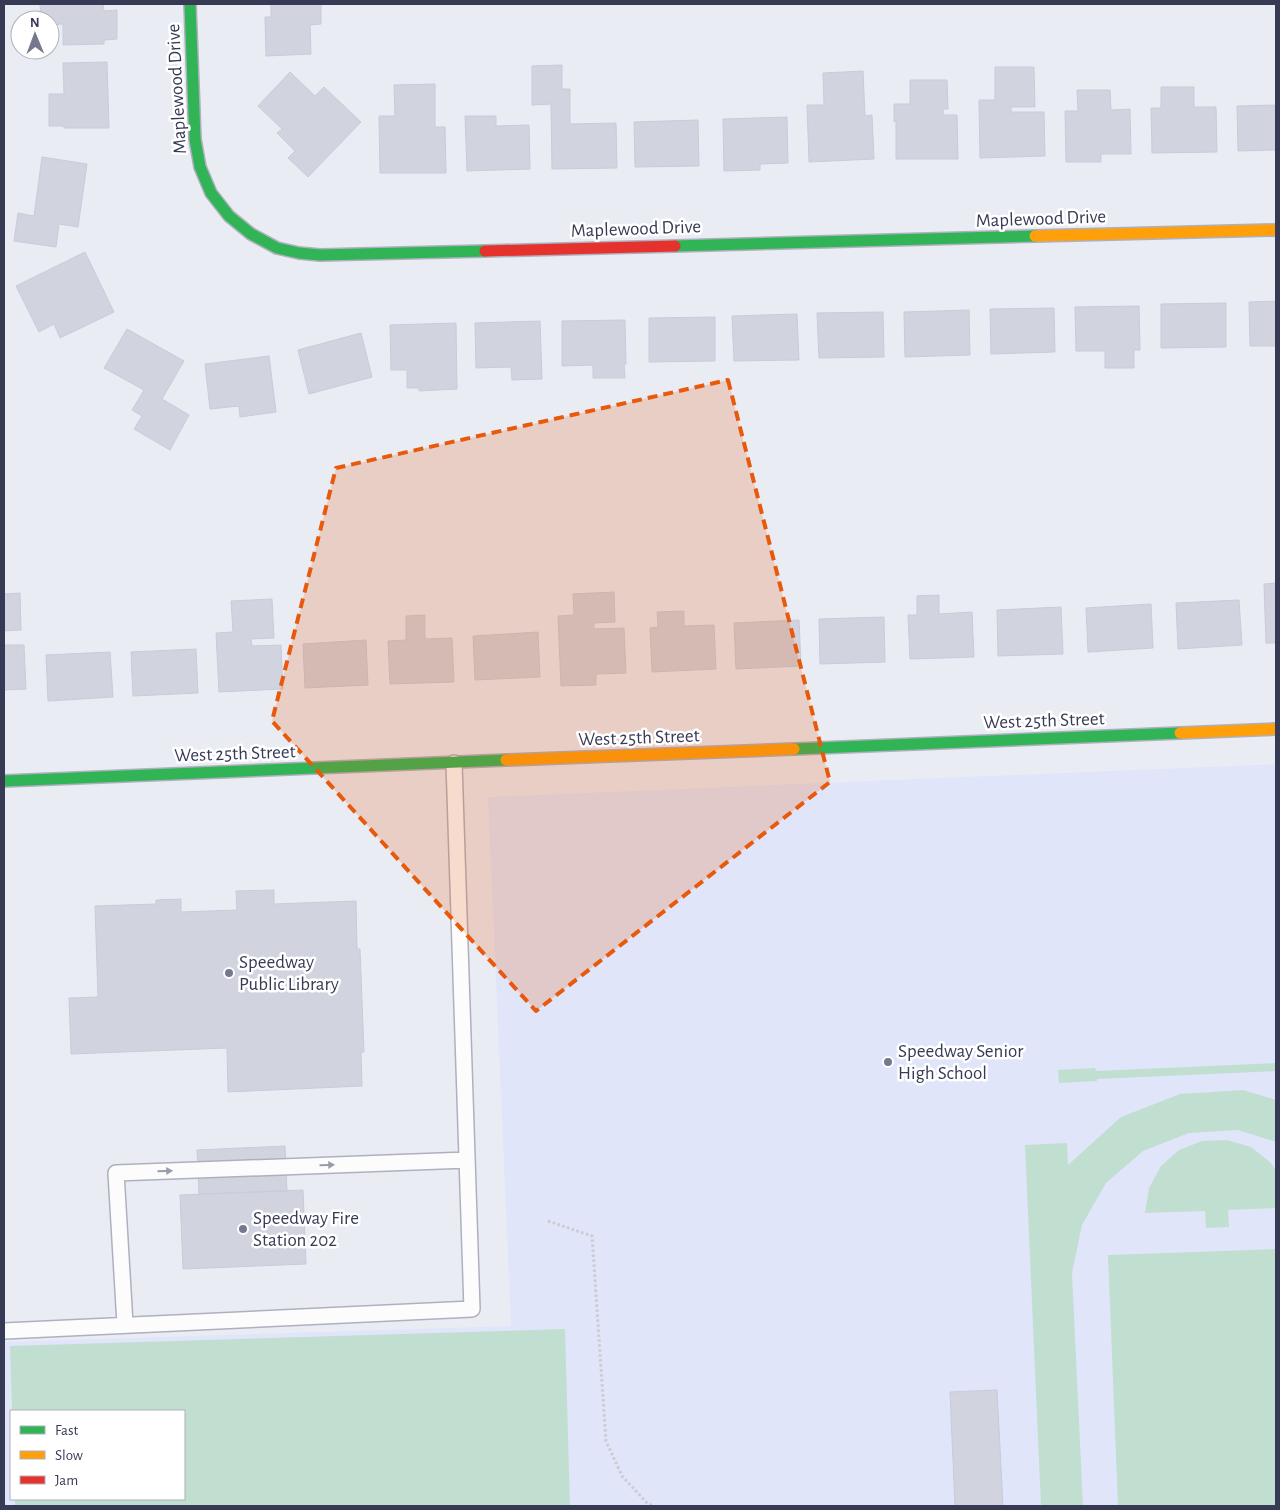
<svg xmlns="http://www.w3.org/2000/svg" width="1280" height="1510" font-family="'Alegreya Sans',sans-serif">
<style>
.built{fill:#e1e5f9;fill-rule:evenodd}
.green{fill:#c0dfd0}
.building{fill:#d1d3df;stroke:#c8cbdb}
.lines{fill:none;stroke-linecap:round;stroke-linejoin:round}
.lane-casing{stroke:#aeb0bf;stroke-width:18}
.fast-casing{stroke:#aeb0bf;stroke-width:14}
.slow-casing{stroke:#aeb0bf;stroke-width:14}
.jam-casing{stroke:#aeb0bf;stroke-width:14}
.path{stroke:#cbcbd1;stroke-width:3;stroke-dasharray:2.5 2.5;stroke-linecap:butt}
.lane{stroke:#fcfcfd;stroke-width:15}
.fast{stroke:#30b455;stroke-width:11}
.slow{stroke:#ff9f0a;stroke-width:11}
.jam{stroke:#e5322d;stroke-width:11}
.oneway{fill:#9a9ba9}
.marked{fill:#e8590c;fill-opacity:0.2;stroke:#e8590c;stroke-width:4;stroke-dasharray:10 6;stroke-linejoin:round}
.poi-dot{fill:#76788d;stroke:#fff;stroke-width:2}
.labels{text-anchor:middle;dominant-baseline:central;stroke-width:5;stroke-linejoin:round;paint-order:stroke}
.street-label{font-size:19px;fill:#373a55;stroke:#fff}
.poi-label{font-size:19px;fill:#373a55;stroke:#fff;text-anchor:start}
</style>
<rect width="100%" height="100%" fill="#eaecf4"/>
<path class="built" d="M1276 764V1506H4V1342L511 1326 488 797ZM11 1411H184V1499H11Z"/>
<path class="green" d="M1276 1063V1071L1097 1079V1081L1059 1083 1058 1070 1095 1068 1096 1071Z
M1243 1090 1276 1100V1142L1238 1130 1189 1133 1143 1151 1106 1183 1082 1225 1072 1273 1083 1506H1041L1025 1145 1067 1143 1068 1165 1121 1117 1180 1094Z
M1227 1140 1251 1147 1271 1163 1276 1171V1208L1228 1210 1229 1227 1206 1228 1205 1211 1145 1213 1149 1188 1161 1166 1179 1150 1202 1141Z
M1276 1249V1506H1118L1108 1255Z
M565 1329 570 1506H15V1499H184V1411H12L10 1346Z"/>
<path class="building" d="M40 4H103L104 11 117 10V39L104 40V44L63 45V24L50 25V20H41Z
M271 4H321V24L310 25 311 54 266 56 265 17H271Z
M107 62 109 128H64V126H49V94H64L63 63Z
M562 65V89H570V124L616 123 617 168 552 169 551 104 532 105V66Z
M995 67H1034L1035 107H1011V112H1044L1045 156 980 158 979 100H995Z
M863 71 865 116 872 115 874 159 809 162 807 105H824L823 73Z
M290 72 315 96 324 87 361 122 308 177 288 158 295 151 277 133 282 129 258 106Z
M910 80H947L948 109H943V115H957L958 159H896V121L894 122V104H910Z
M435 84V127H445L446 173H380L379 116H395L394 85Z
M1161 87H1194V107H1216L1217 152 1152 153 1151 108H1161Z
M1077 90H1110L1111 110 1130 109 1131 154H1101V162H1066L1065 111H1078Z
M1276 105V150L1238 151 1237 106Z
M465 116H496V126L529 125 530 169 467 171Z
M787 117 788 163 760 164V170L724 171 723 119Z
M698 120 699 166 635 167 634 122Z
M42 157 87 164 78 227 59 224 56 247 14 241 18 213 34 216Z
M85 252 114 312 60 338 54 324 39 332 16 286Z
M1276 301V346H1250L1249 302Z
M1226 303V347L1161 348V304Z
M1139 306 1140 350H1134V368H1105V351H1076L1075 307Z
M1054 308 1055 352 991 354 990 309Z
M969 310 970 355 905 357 904 312Z
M883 312 884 357 819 358 817 313Z
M797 314 799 360 734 361 732 316Z
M715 317V361L649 362V318Z
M625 320 626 364H624L625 378H593V365L562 366V321Z
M540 321 542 379 512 380 511 367 476 368 475 323Z
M456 323 457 389 419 391V388H407V370H391L390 325Z
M127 329 184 361 162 399 189 415 170 450 134 429 142 416 132 410 144 390 104 368Z
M361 333 372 377 309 394 298 350Z
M269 356 276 412 240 417 239 406 210 409 205 364Z
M1276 583V643H1266L1264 584Z
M614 592 615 622 594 623V629L624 628 626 673 596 674V685L561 686 558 616 574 615 573 594Z
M20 593 21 630 4 631V594Z
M939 595V614L972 612 974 657 910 659 908 615H917V596Z
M272 599 274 638 251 639 252 646 281 645 283 689 219 692 216 633 233 632 231 601Z
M1239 600 1242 645 1178 649 1176 603Z
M1151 604 1153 648 1088 652 1086 608Z
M1061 607 1063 654 998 656 997 610Z
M684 611V626L714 625 716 669 652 672 650 628 658 627 657 612Z
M425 615V639L452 638 454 682 390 684 388 641 406 640V616Z
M884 617 885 662 820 664 819 619Z
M799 620 801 666 736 669 734 623Z
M538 632 540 677 475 680 473 636Z
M366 640 368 685 305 688 303 644Z
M4 645H24L26 689 4 690Z
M196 649 198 693 133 696 131 652Z
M110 652 113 697 48 701 46 655Z
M274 890V904L356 901 357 949H360L364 1052H361L362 1086 228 1092 227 1048 71 1054 69 998 98 997 95 906 156 904V900L181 899V912L237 910 236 891Z
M285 1146 287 1191 199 1194 197 1150Z
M303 1190 306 1264 183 1269 180 1195Z
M997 1390 1003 1506H955L950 1392Z"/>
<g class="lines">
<defs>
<path id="lane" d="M125 1324 116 1173 467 1160
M4 1331 472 1309 454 763"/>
<path id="fast" d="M190 4 195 139 200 167 211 193 229 216 251 234 277 248 299 253 320 255 485 251
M675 246 1035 236
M794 749 1180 733
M4 781 506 760"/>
<path id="slow" d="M1035 236 1276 230
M1180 733 1276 729
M506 760 794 749"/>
<path id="jam" d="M485 251 675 246"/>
</defs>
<use href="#lane" class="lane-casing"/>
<use href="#fast" class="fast-casing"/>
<use href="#slow" class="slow-casing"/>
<use href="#jam" class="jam-casing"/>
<path class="path" d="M548 1221 592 1236 606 1441 622 1476 647 1503 653 1506"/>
<use href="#lane" class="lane"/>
<use href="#fast" class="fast"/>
<use href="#slow" class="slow"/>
<use href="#jam" class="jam"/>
</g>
<defs><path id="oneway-solid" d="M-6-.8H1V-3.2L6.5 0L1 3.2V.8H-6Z" transform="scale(1.25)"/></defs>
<g class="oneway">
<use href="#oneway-solid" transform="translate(327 1165) rotate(-2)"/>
<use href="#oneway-solid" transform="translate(165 1171) rotate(-2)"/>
</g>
<path class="marked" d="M728 380 830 782 536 1011 272 721 336 468Z"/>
<g class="poi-dot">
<circle cx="229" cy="973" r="5"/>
<circle cx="888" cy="1062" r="5"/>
<circle cx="243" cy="1229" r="5"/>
</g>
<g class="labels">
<g class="street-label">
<text transform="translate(177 89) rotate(-93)">Maplewood Drive</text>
<text transform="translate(1041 219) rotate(-2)">Maplewood Drive</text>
<text transform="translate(636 229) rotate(-2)">Maplewood Drive</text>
<text transform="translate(1044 721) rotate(-2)">West 25th Street</text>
<text transform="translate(639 738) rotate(-2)">West 25th Street</text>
<text transform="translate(235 754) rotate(-2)">West 25th Street</text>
</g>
<g class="poi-label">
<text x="239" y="962">Speedway<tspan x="239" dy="22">Public Library</tspan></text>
<text x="898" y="1051">Speedway Senior<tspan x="898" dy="22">High School</tspan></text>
<text x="253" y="1218">Speedway Fire<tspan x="253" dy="22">Station 202</tspan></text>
</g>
</g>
<rect width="1280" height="1510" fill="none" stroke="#373a55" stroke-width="10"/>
<rect x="10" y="1410" width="175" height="90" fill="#ffffff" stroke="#afb0bb"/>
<rect x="20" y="1426" width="25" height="8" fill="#30b455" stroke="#afb0bb"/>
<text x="55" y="1435" font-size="15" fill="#373a55">Fast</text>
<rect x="20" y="1451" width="25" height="8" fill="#ff9f0a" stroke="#afb0bb"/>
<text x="55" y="1460" font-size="15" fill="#373a55">Slow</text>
<rect x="20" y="1476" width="25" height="8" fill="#e5322d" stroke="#afb0bb"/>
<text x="55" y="1485" font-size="15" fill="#373a55">Jam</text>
<g transform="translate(35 35) rotate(359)"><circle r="24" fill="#ffffff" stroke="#afb0bb"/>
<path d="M0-4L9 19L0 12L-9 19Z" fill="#76788d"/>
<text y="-8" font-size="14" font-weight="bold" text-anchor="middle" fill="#373a55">N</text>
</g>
</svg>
